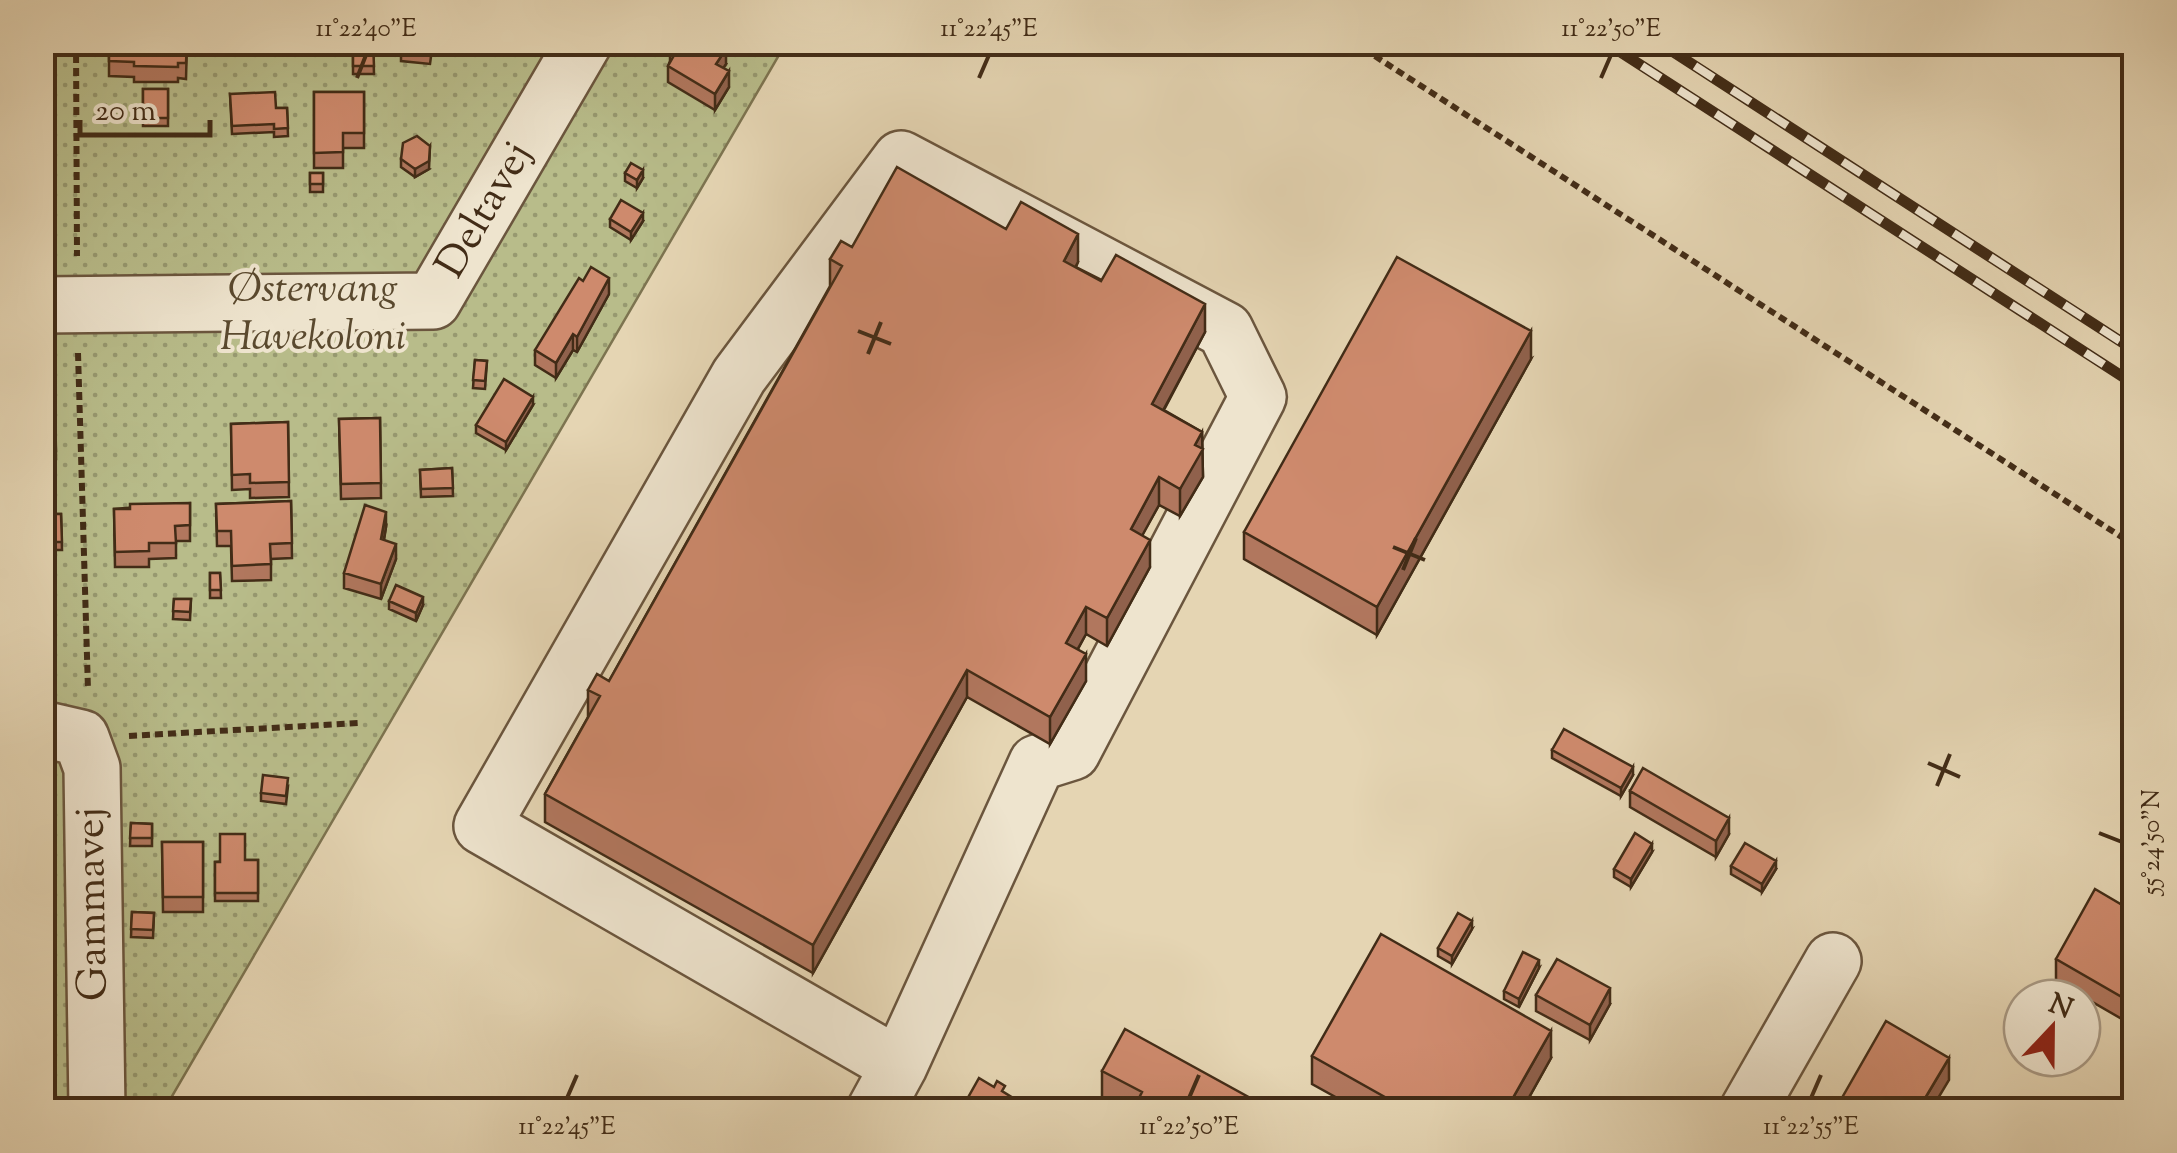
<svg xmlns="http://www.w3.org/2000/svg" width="2177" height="1153" font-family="'Sorts Mill Goudy',serif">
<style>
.garden{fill:url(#garden-dots);stroke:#7d7450;stroke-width:2.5}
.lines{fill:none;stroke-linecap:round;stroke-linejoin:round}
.minor-casing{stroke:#6b563e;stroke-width:60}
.path{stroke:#422c17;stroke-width:6;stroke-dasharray:8 5;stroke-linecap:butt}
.minor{stroke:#eee4ce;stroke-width:55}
.rail-casing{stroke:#422c17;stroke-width:11}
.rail{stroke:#eee4ce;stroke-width:8;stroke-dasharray:22;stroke-linecap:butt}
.wall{fill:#b1775e;stroke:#422c17;stroke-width:2.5}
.shaded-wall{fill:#90614c;stroke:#422c17;stroke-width:2.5}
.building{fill:#ce8a6d;stroke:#422c17;stroke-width:2.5}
.ticks{fill:none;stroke:#422c17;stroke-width:4}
.labels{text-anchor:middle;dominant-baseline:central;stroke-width:8;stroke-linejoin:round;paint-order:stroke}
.street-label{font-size:42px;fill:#422c17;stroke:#eee4ce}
.park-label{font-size:42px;font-style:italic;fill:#5a492e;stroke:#eee4ce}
.neatline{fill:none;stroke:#422c17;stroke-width:4}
.ticks-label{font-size:25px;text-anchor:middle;fill:#422c17}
</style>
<defs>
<pattern id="garden-dots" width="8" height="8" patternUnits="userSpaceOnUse" patternTransform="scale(2.5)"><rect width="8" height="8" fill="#b8bc8a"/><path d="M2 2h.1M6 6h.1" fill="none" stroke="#979970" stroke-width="1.8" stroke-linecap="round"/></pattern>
</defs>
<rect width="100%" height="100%" fill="#e5d5b3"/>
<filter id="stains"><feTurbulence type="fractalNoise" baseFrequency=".002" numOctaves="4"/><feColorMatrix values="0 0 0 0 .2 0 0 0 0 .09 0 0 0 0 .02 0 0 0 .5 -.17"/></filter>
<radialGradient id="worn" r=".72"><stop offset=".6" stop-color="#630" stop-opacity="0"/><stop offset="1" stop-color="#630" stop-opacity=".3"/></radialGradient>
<path class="garden" d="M42 43H786L164 1110H43Z"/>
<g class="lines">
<defs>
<path id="minor" d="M42 305 433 301 584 42
M42 729 81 738 92 768 97 1110
M875 1110 899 1066 1037 763 1072 752 1258 397 1225 330 901 159 739 376 482 826 899 1066
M1748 1110 1833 961"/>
</defs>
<use href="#minor" class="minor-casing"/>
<path class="path" d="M76 42 77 256
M1353 42 2134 545
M78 353 88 690
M129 736 358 723"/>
<use href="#minor" class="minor"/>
<defs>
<path id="rail" d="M1605 42 2134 384
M1658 42 2134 350"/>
</defs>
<use href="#rail" class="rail-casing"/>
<use href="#rail" class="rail"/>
</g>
<path class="wall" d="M109 42H187L186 79 178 78V82H134V77L109 76Z
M353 42H373L374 74H353Z
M433 42 430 64 401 61V53L407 43Z
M670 48 726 64 723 68 729 87 715 110 668 82V66L670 61Z
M143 89H168V126H143Z
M314 92H364V148H343V168H314Z
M230 94 276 108H287L288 136 274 137V132L232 134Z
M401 159 429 169 415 177 401 167Z
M310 173H323V192H310Z
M625 173 643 178 637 188 625 181Z
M610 219 643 221 631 240 610 227Z
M1006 229 1078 262 1076 267 1205 332 1164 410 1202 432 1203 477 1180 516 1159 505 1142 535 1150 567 1107 646 1086 634 1078 649 1086 681 1050 744 967 697 813 973 545 822V794L588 717V690L609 681 830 286V259L852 247Z
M609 294 577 352 573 350 556 378 535 365V350Z
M1531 359 1377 635 1244 559V532Z
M475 360 487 361 485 389 473 388Z
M533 405 506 450 476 433V425Z
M42 409H55L56 459H42Z
M380 418 381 498 341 499 339 419Z
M288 422 289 497 250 498V489L232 490 231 424Z
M452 468 453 496 421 497 420 470Z
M291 501 292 558 271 559V580L232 581 231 546H217L216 504Z
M190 503V541H176V558L149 559V567H115L114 509Z
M42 514H61L62 550H42Z
M386 527 384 540 396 559 381 599 344 588V573Z
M210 573H220L221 598H210Z
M174 599H191L190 620 173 619Z
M389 601 423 605 416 621 389 609Z
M1552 750 1633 775 1621 796 1552 758Z
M288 786 286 804 261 801V793Z
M1630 791 1729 834 1716 857 1630 807Z
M131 823 152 824V846H130Z
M162 842H203V912H163Z
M1652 852 1631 887 1614 877V869Z
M245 860H258V901H215V862Z
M1731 866 1776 869 1762 892 1731 874Z
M132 912 154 913 153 938 131 937Z
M2134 912V1026L2056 981V959Z
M1472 929 1452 964 1438 956V948Z
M42 934 55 935V1005H42Z
M1539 968 1519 1007 1504 999V991Z
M1536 995 1610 1004 1590 1040 1536 1011Z
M1312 1056 1551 1058 1522 1110H1359L1312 1084Z
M1102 1071 1265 1106 1283 1110H1125L1102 1098Z"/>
<path class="shaded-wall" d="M726 49V64L716 79V64Z
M729 71V87L715 110V94Z
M430 146 429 169 415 177V169Z
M643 170V178L637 188V180Z
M643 213V221L631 240V232Z
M1078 234V262L1064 288V261Z
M609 278V294L577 352V337Z
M1205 304V332L1152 431V404Z
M1531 331V359L1377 635V607Z
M573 334V350L556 378V363Z
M533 397V405L506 450V442Z
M1202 432 1203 477 1180 516V489L1195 445Z
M1159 477V505L1131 556V529Z
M386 512V527L381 555V539Z
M1150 540V567L1107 646V618Z
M396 544V559L381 599V584Z
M423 597V605L416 621V613Z
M1086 607V634L1066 670V643Z
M1086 654V681L1050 744V717Z
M967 670V697L813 973V945Z
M1633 767V775L1621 796V788Z
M1729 818V834L1716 857V841Z
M1652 844V852L1631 887V879Z
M1776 861V869L1762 892V884Z
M1472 921V929L1452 964V956Z
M1539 960V968L1519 1007V999Z
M1610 988V1004L1590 1040V1025Z
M1551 1031V1058L1522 1110H1506Z
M1949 1058V1080L1931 1110H1918Z"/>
<path class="building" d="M109 42H187L186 63H178V67L134 66V62L109 61Z
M353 42H373L374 66H353Z
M402 42H432L430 56 401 53Z
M674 42H713L726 49 716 64 729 71 715 94 668 66 676 52 670 48Z
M143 89H168V118H143Z
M275 92 276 108H287L288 128 274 129V124L232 126 230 94Z
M314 92H364V133H343V152L314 153Z
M417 136 430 146 429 161 415 169 401 159 403 143Z
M631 163 643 170 637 180 625 173Z
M897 167 1006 229 1021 202 1078 234 1064 261 1101 281 1116 255 1205 304 1152 404 1202 432 1195 445 1203 449 1180 489 1159 477 1131 529 1150 540 1107 618 1086 607 1066 643 1086 654 1050 717 967 670 813 945 545 794 600 696 588 690 597 674 609 681 842 266 830 259 841 241 852 247Z
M310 173H323V184H310Z
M621 200 643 213 631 232 610 219Z
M1397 257 1531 331 1377 607 1244 532Z
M591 267 609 278 577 337 573 334 556 363 535 350 579 278 583 281Z
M475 360 487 361 485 381 473 380Z
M504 379 533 397 506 442 476 425Z
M42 409H55L56 451H42Z
M380 418 381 483 341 484 339 419Z
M288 422 289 482 250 483V474L232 475 231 424Z
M452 468 453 488 421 489 420 470Z
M291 501 292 543 270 544 271 564 232 566 231 531H217L216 504Z
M190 503V525L175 526 176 543H149V551L115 552 114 509H130V504Z
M365 505 386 512 381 539 396 544 381 584 344 573Z
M42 514H61L62 542H42Z
M210 573H220L221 590H210Z
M396 585 423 597 416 613 389 601Z
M174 599H191L190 612 173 611Z
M1564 729 1633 767 1621 788 1552 750Z
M1643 768 1729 818 1716 841 1630 791Z
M263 775 288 778 286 796 261 793Z
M131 823 152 824V838H130Z
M1635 833 1652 844 1631 879 1614 869Z
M220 834H245V860H258V893H215V862H220Z
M162 842H203V897H163Z
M1745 843 1776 861 1762 884 1731 866Z
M2095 889 2134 912V1004L2056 959Z
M132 912 154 913 153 930 131 929Z
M1458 913 1472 921 1452 956 1438 948Z
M42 934 55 935V990H42Z
M1381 934 1551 1031 1506 1110H1408L1312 1056Z
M1523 952 1539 960 1519 999 1504 991Z
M1557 959 1610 988 1590 1025 1536 995Z
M1886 1021 1949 1058 1918 1110H1835Z
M1125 1029 1265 1106 1267 1102 1283 1110H1133L1142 1092 1102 1071Z
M979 1078 994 1087 997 1081 1005 1086 1002 1091 1029 1108 1028 1110H961Z"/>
<path class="ticks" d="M357 78 366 55M979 78 989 55M1601 78 1611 55M858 331 891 344M868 354 881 322M1393 547 1425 560M1403 570 1416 538M1928 763 1960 777M1937 786 1950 754M2099 833 2122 842M567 1098 577 1075M1189 1098 1199 1075M1811 1098 1821 1075"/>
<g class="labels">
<g class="street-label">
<text transform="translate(486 211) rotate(-60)">Deltavej</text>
<text transform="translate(94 904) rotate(-91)">Gammavej</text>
</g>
<g class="park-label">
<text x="313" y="291">Østervang<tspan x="313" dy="48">Havekoloni</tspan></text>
</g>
</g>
<rect width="2177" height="1153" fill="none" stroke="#e5d5b3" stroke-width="110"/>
<g transform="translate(2052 1028) rotate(22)"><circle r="48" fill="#eee4ce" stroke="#a99a85" stroke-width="2.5"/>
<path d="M0-8L18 38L0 25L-18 38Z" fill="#8f2418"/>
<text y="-15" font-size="28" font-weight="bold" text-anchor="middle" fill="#422c17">N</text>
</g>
<path d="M80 120v15h130v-15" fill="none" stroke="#422c17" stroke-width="5"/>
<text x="95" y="120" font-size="30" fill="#422c17" stroke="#eee4ce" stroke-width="8" paint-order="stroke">20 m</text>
<rect x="55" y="55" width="2067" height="1043" class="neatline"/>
<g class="ticks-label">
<text x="366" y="36">11°22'40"E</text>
<text x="989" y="36">11°22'45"E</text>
<text x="1611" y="36">11°22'50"E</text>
<text transform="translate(2150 842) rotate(-90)" y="9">55°24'50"N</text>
<text x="567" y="1134">11°22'45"E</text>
<text x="1189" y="1134">11°22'50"E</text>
<text x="1811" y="1134">11°22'55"E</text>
</g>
<rect width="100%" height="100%" filter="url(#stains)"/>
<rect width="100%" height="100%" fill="url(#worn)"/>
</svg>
